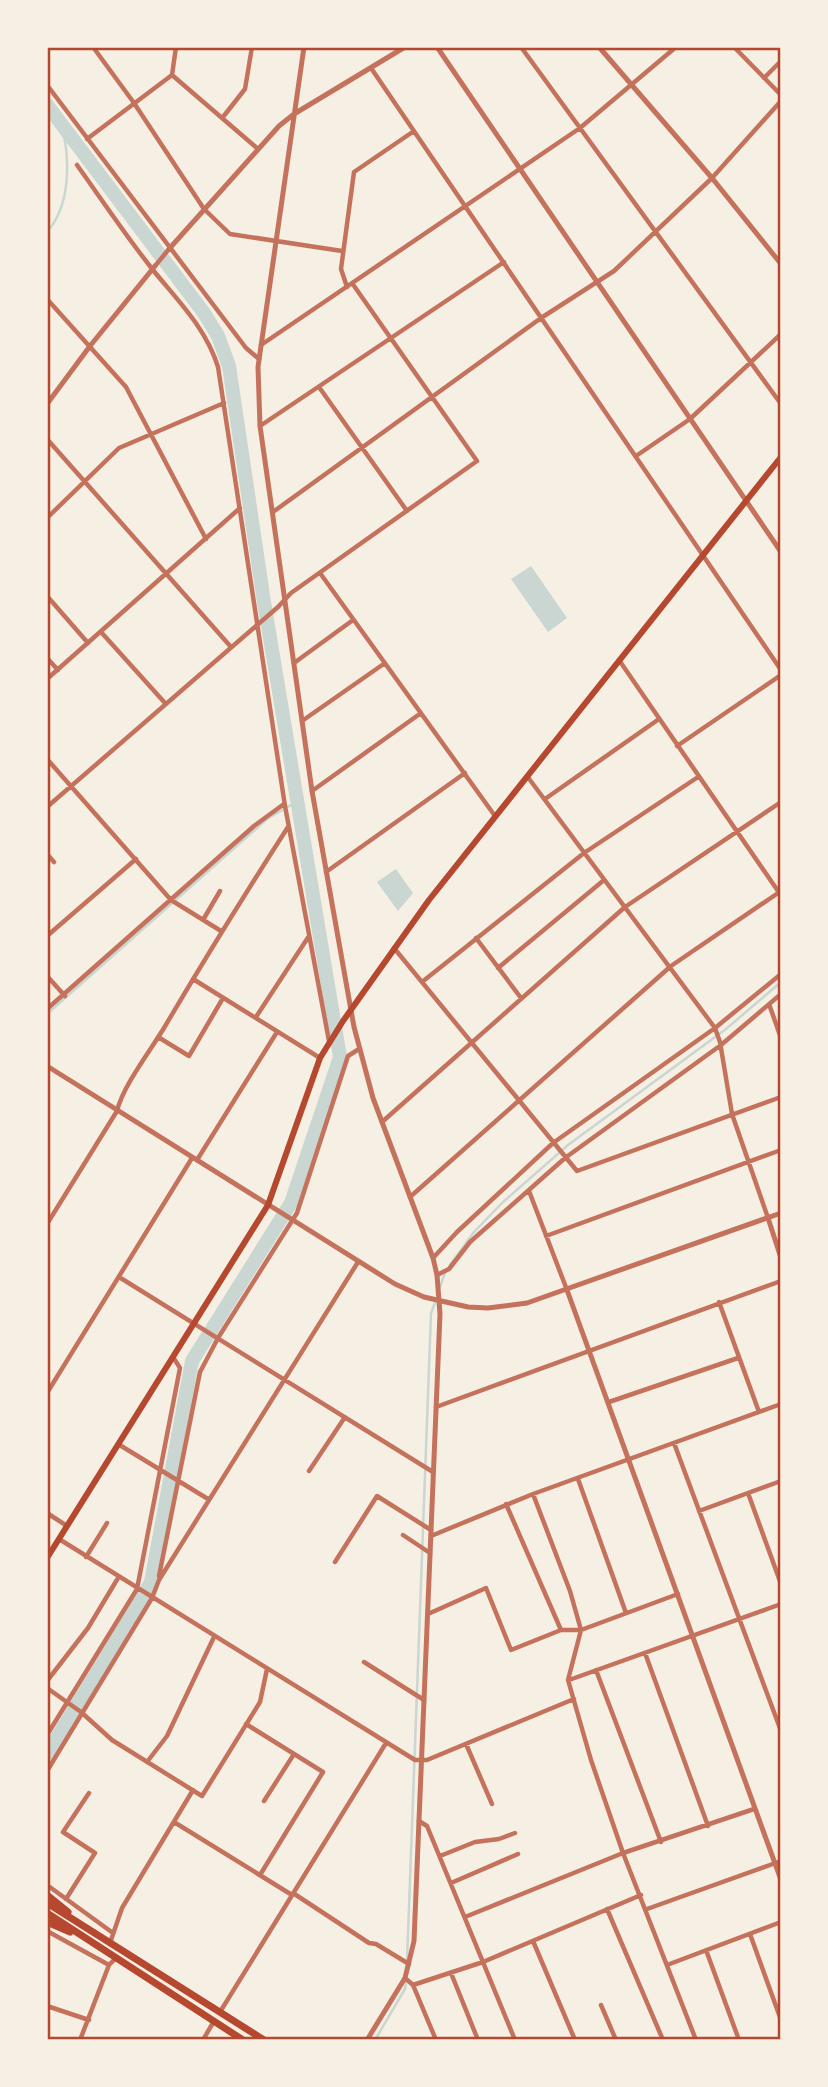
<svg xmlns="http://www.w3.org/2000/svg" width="828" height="2087" font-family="'Zilla Slab',serif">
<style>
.water{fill:#c9d6d2}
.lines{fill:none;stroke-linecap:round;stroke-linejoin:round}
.stream{stroke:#c9d6d2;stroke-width:2.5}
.river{stroke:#c9d6d2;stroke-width:14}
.minor{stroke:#c5725c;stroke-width:4.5}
.tertiary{stroke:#c5725c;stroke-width:5}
.secondary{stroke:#b5482f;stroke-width:6}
.trunk{stroke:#b5482f;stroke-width:7}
.neatline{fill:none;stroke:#b5482f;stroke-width:2.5}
</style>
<rect width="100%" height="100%" fill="#f6efe4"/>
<path class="water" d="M531 566 567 618 548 632 511 579Z
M396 869 413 893 398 911 377 882Z"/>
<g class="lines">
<path class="stream" d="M47 232C71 205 70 159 62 126
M47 1014 267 819 296 802
M450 1265 474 1232 503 1202 568 1145 726 1029 781 982
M440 1287 446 1270
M407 1961 431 1313 436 1300
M375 2040 405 1989 406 1981"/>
<path class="river" d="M47 105 204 313 218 336 229 366 264 602 340 1057 291 1203 192 1361 151 1582 47 1754"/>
<path class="minor" d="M93 47 134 103 204 209 230 234 342 251
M176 47 172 75 258 149
M521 47 781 404
M734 47 781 95
M371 68 781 670
M764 78 781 61
M47 85 246 348 259 359
M223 117 245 89 252 47
M87 139 172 75
M77 165C102 200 126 236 153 270 178 301 206 328 218 367L285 806 329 1041
M155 266 169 249
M347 287 341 269 354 172 414 131
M47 299 126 387 206 539
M261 345 580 128 676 47
M319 387 407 511
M260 426 504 262
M47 439 231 647
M636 456 690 419 781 334
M273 512 541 318 614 271 712 178 781 101
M47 518 119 448 224 403
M320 573 495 816
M47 596 88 643
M101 632 165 703
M47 658 58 670
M619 660 780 894
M294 663 353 620
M47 679 240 508
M302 721 385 663
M677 746 781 675
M47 759 171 900 221 931
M527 776 715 1028 720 1042 732 1114 768 1218
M312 791 421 713
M545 799 659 719
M47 807 278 607 291 593 477 461 352 283
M47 854 54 862
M326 872 465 773
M203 920 220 891
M47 936 136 859
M476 938 521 998
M394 948 577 1171 781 1097
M498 968 604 880
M47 976 65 996
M193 979 320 1058
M422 982 584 853 698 777
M769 1004 781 1038
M47 1009 254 826 284 804
M256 1017 309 936
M158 1037 189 1056 223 998
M382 1122 625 907 781 802
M197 1160 277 1032
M529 1191 567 1290
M410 1197 671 966 781 891
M47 1224 117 1111C123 1086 150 1051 164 1028 204 960 245 894 288 827
M546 1236 781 1150
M433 1258 457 1232 553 1143 715 1028 781 974
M437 1275 449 1269 470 1242 565 1158 721 1045 781 994
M119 1277 433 1472
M719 1302 759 1412
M47 1393 192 1158
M609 1402 738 1358
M436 1407 781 1281
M674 1443 781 1731
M118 1444 208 1499
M309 1471 345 1417
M578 1479 626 1613
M748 1493 781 1584
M533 1494 570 1591 581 1630 568 1680 591 1760 623 1853 696 2040
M506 1504 561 1630
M699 1511 781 1481
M47 1513 67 1526
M403 1535 430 1553
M431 1536 533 1494 781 1404
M59 1539 415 1760H427L574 1699
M86 1557 107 1523
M335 1562 377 1496 431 1530
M159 1576 200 1372 218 1338 297 1213 348 1056 359 1049
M428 1614 486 1588 511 1650 561 1630H581L678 1594
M645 1653 708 1826
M364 1662 424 1700
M596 1670 661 1842
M569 1680 781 1604
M47 1681 88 1628 118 1578
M47 1688 81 1712 112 1740 202 1796 260 1702 267 1669
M246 1724 323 1772 260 1875
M47 1735 137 1589 180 1368 173 1357
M466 1744 492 1804
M147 1762 167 1736 214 1637
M47 1771 152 1598 159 1580 358 1262
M264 1801 294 1754
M419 1821 427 1826 515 2040
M174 1822 292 1895
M440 1856 475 1842 499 1839 515 1833
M451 1883 518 1854
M47 1885 113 1933
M293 1893 369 1943 376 1944 409 1964
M66 1899 95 1853 63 1832 89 1793
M607 1909 663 2040
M647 1909 781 1861
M465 1917 623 1853 754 1809
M47 1931 109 1965
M750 1934 781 2020
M533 1941 575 2040
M110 1943 122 1908 193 1790
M706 1950 739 2040
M667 1965 781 1922
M451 1973 478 2040
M405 1978 413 1985 436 2040
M413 1985 483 1962 641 1895
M601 2005 616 2040
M47 2006 89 2020
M220 2012 386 1743
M80 2040 109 1965 116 1958
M203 2040 214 2021"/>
<path class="tertiary" d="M304 47 258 367 260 426 312 791 354 1027 373 1098 433 1258 437 1275 440 1314 414 1941 405 1978 367 2040
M437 47 781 552
M599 47 712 178 781 264
M169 249 279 126 294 114 405 47
M47 404 90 346 155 266
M47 1066 395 1284 424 1297 468 1307 488 1308 527 1303 781 1213
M768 1218 781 1258
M567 1290 781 1880"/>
<path class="secondary" d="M47 1558 268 1205 320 1058 343 1021 429 900 781 457"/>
<path class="trunk" d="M47 1895 68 1912
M47 1903 264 2040
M47 1913 243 2040
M47 1922 70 1932"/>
</g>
<rect width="828" height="2087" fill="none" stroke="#f6efe4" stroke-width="98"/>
<rect x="49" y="49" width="730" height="1989" class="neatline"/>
</svg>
